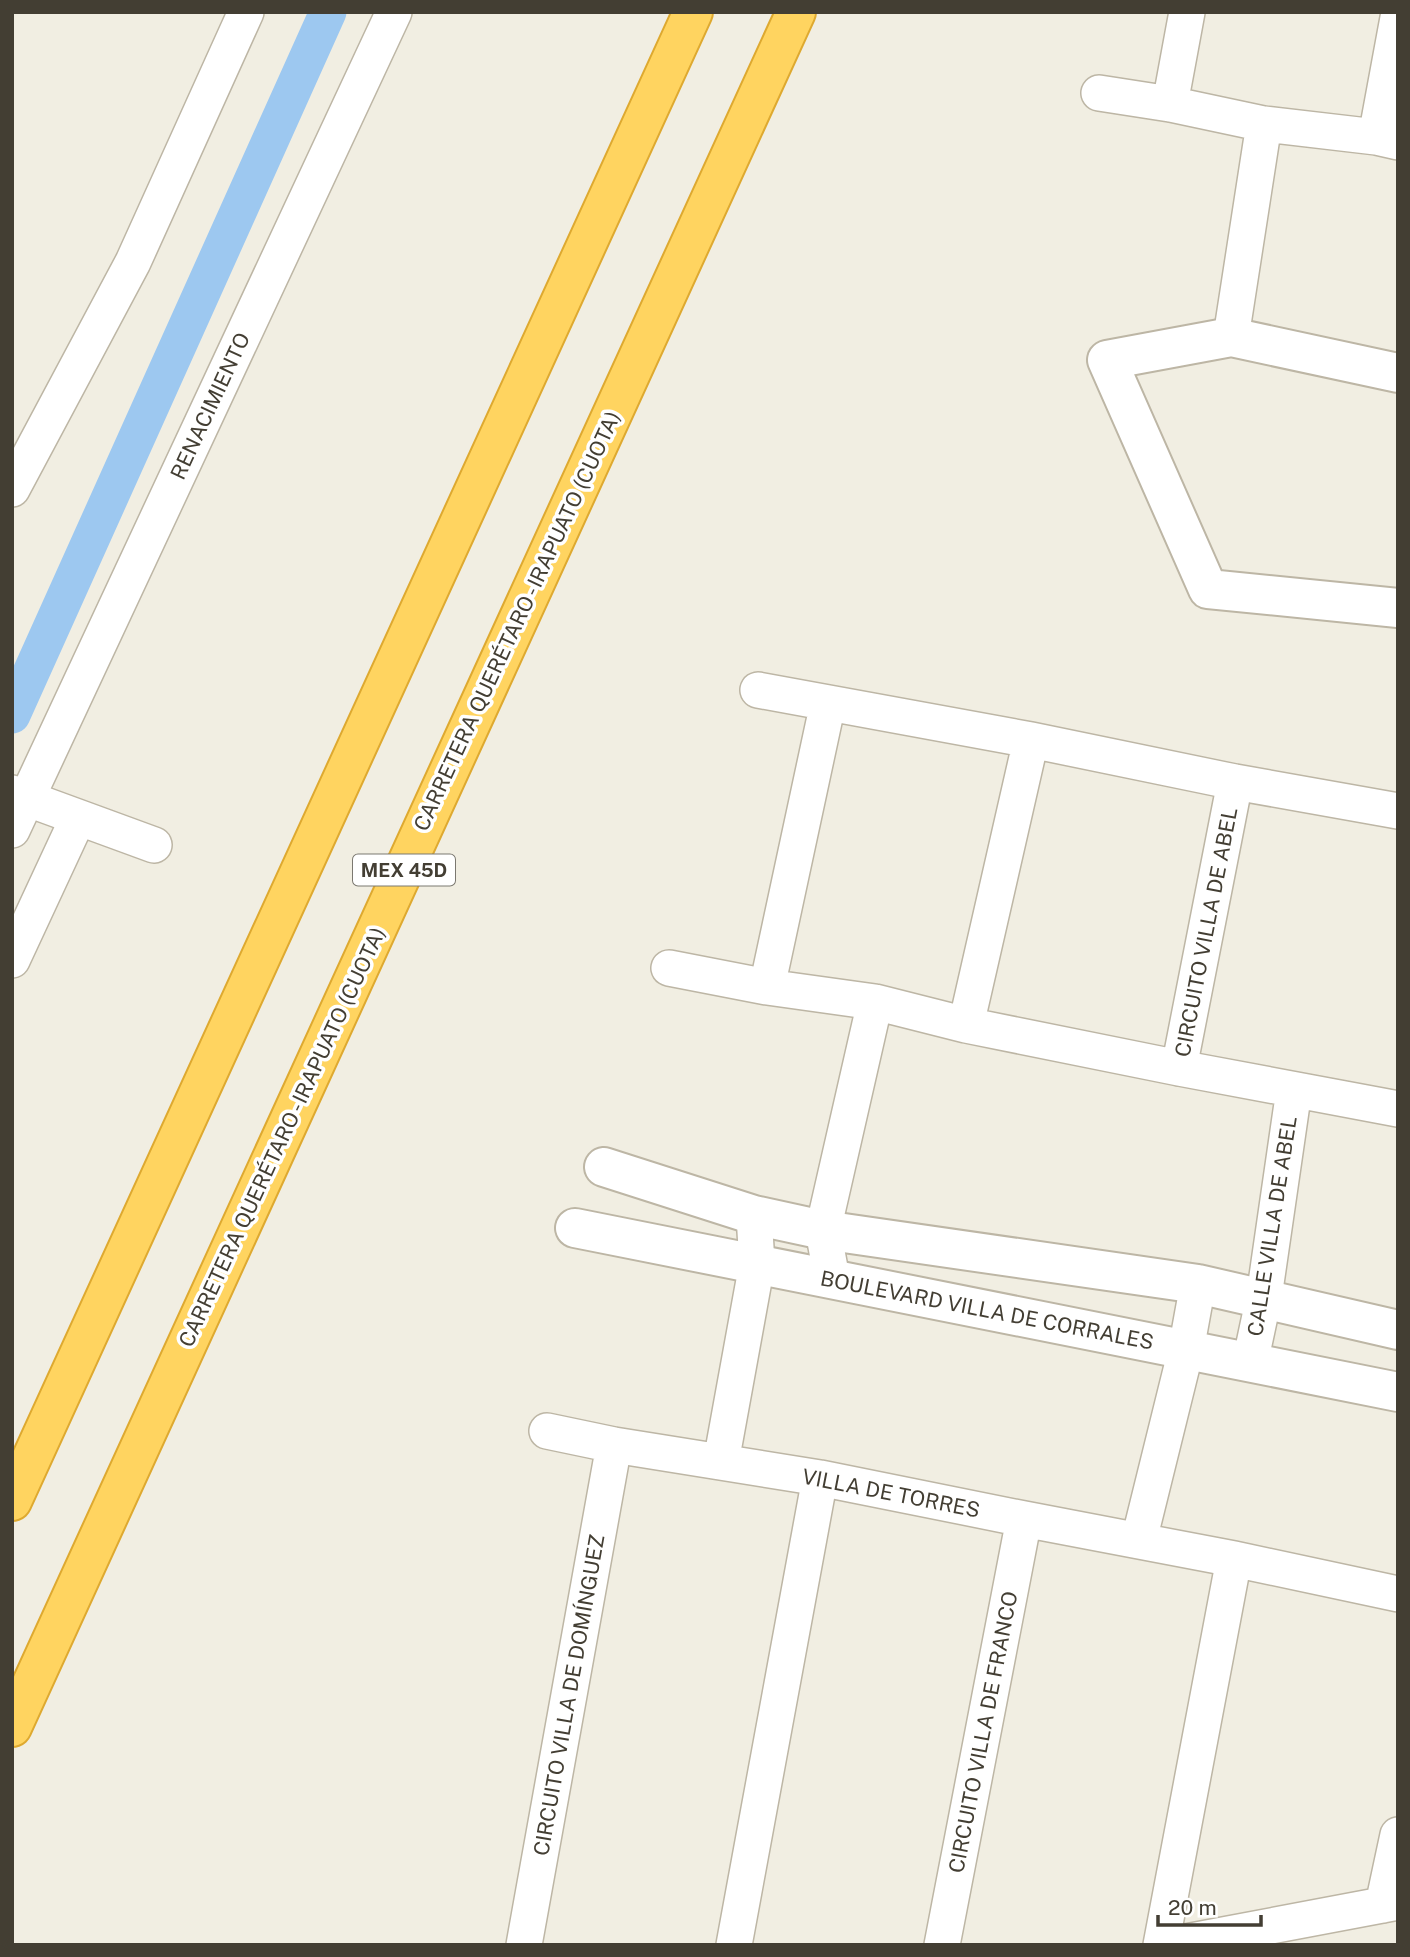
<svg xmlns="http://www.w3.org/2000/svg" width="1410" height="1957" font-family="'Public Sans',sans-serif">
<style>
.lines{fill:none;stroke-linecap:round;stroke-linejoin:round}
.canal{stroke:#9dc8f0;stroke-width:37}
.minor-casing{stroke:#bdb6a5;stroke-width:38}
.tertiary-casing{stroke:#bdb6a5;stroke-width:42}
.motorway-casing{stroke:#dea930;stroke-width:42}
.minor{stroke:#fff;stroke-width:35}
.tertiary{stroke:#fff;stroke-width:38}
.motorway{stroke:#ffd460;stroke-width:38}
.labels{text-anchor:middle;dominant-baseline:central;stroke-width:7;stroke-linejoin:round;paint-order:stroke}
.shield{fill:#fff;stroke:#7b7870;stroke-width:2}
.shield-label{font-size:19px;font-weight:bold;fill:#433e33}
.street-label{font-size:21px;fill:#433e33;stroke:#fff}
</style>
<rect width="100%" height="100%" fill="#f1eee2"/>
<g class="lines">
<path class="canal" d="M12 715 328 12"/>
<defs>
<path id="minor" d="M1099 93 1170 104 1264 124 1376 137 1398 142
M1170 104 1187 12
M1376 137 1398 18
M1231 337 1264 124
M12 489 133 262 246 12
M758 690 1031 740 1235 782 1398 811
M12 793 154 845
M12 830 394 12
M12 960 78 818
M669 968 767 987 875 1002 966 1025 1179 1068 1398 1109
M767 987 828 703
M966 1025 1031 740
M1179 1068 1235 782
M832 1279 823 1230 875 1002
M1250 1363 1264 1297 1294 1090
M547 1431 614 1445 820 1478 1024 1519 1234 1559 1398 1594
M721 1462 757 1264 754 1215
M1139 1540 1186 1350 1198 1284
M1383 1905 1398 1835
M524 1945 614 1445
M734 1945 820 1478
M942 1945 1024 1519
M1161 1945 1234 1559
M1170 1945 1398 1902"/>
<path id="tertiary" d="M1398 373 1231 337 1107 360 1208 589 1398 608
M604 1167 754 1215 823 1230 1198 1284 1398 1330
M575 1228 1398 1392"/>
<path id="motorway" d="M12 1501 693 12
M12 1727 796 12"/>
</defs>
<use href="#minor" class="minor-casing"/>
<use href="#tertiary" class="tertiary-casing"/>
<use href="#motorway" class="motorway-casing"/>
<use href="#minor" class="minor"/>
<use href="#tertiary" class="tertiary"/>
<use href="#motorway" class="motorway"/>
</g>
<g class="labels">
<rect class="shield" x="353" y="854.5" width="102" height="31" rx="5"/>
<g class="shield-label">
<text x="404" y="870">MEX 45D</text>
</g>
<g class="street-label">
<text transform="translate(210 406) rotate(-65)">RENACIMIENTO</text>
<text transform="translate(517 621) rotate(-65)">CARRETERA QUERÉTARO - IRAPUATO (CUOTA)</text>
<text transform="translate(1206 932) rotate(-79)">CIRCUITO VILLA DE ABEL</text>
<text transform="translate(282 1137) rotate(-65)">CARRETERA QUERÉTARO - IRAPUATO (CUOTA)</text>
<text transform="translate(1272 1226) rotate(-81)">CALLE VILLA DE ABEL</text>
<text transform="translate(987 1310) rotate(11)">BOULEVARD VILLA DE CORRALES</text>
<text transform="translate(891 1493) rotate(11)">VILLA DE TORRES</text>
<text transform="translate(569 1695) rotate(-80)">CIRCUITO VILLA DE DOMÍNGUEZ</text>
<text transform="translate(983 1732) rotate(-79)">CIRCUITO VILLA DE FRANCO</text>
</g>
</g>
<rect width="1410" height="1957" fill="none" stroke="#433e33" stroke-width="28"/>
<path d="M1158 1915v10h103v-10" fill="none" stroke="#433e33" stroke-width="3.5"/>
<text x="1168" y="1915" font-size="21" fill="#433e33" stroke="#ffffff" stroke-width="5" paint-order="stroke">20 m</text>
</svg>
